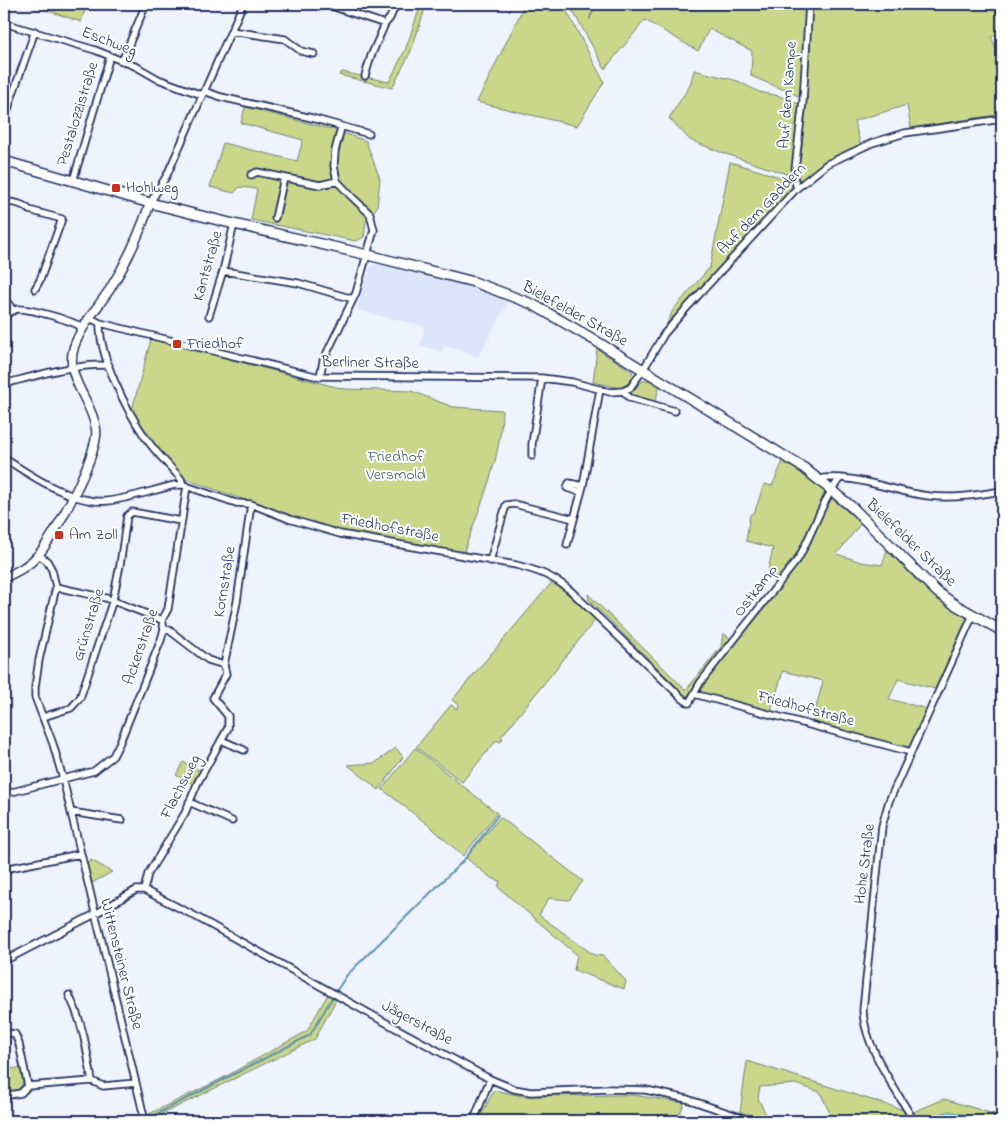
<svg xmlns="http://www.w3.org/2000/svg" width="1006" height="1125" font-family="'Indie Flower',sans-serif">
<style>
.built{fill:#dce5fa}
.green{fill:#cad689;stroke:#728274}
.water{fill:#87d3e8;stroke:#5c91b1}
.lines{fill:none;stroke-linecap:round;stroke-linejoin:round}
.stream{stroke:#5c91b1;stroke-width:2}
.minor-casing{stroke:#1b2f5e;stroke-width:9}
.tertiary-casing{stroke:#1b2f5e;stroke-width:11}
.secondary-casing{stroke:#1b2f5e;stroke-width:12}
.minor{stroke:#fff;stroke-width:5.5}
.tertiary{stroke:#fff;stroke-width:8}
.secondary{stroke:#fff;stroke-width:9}
.poi-dot{fill:#c8321e;stroke:#fff;stroke-width:2}
.labels{text-anchor:middle;dominant-baseline:central;stroke-width:4;stroke-linejoin:round;paint-order:stroke}
.street-label{font-size:16px;fill:#1b2f5e;stroke:#fff}
.poi-label{font-size:16px;fill:#1b2f5e;stroke:#fff;text-anchor:start}
.park-label{font-size:16px;fill:#475969;stroke:#fff}
</style>
<rect width="100%" height="100%" fill="#eff3fd"/>
<filter id="ink" filterUnits="userSpaceOnUse"><feTurbulence type="fractalNoise" baseFrequency=".02" numOctaves="2"/><feDisplacementMap in="SourceGraphic" scale="10" xChannelSelector="R" yChannelSelector="G"/><feConvolveMatrix kernelMatrix="1 2 1 2 8 2 1 2 1" color-interpolation-filters="sRGB"/></filter>
<g filter="url(#ink)">
<path class="built" d="M377 264 467 286 509 301 478 357 445 344 442 352 420 345 425 326 356 310 370 267Z"/>
<path class="green" d="M40 4H87L81 22 38 7Z
M421 4H427L426 6 411 51 392 88 339 75 342 72 389 82 406 48Z
M525 4H563L604 82 577 126 477 102Z
M569 4H595L589 20 597 4H807L801 97 751 76 752 51 709 29 698 51 645 20 605 69Z
M811 4H993L1002 20V33L991 37 1002 59V114L911 128 907 105 854 121 861 146 803 181 800 180 797 177 802 145Z
M694 70 738 81 759 92 779 96 799 104 797 147 793 174 789 175 720 152 690 140 669 118 690 85Z
M245 107 335 130 366 141 380 179 377 207 366 222 364 237 356 241 251 220 257 189 240 187 234 193 210 187 223 143 297 161 303 140 241 123Z
M730 162 793 181 791 193 664 330 673 310 710 267Z
M151 339 344 389 411 391 453 407 502 410C502 459 479 508 463 554L339 531 316 525 185 479 152 442 132 410Z
M597 349 632 371 634 377 629 383 620 388 593 382Z
M650 380 660 384 655 403 632 396 631 391 636 388 642 381Z
M783 461 823 488 825 492 803 546 780 579 767 575 773 548 746 541 750 515 755 511 764 484 772 486Z
M829 496 861 523 837 554 861 562 882 565 887 550 917 581 945 604 967 618 935 689 898 679 889 699 927 709 910 746 904 747 812 723 823 681 783 671 771 712 701 693 700 688 795 568 807 548Z
M553 581 596 619 501 737 503 739 500 742 497 740 462 782 416 747 451 705 457 709 458 705 452 700Z
M588 594 686 690 721 647 723 633 732 640 687 697 589 600Z
M396 748 403 757 379 790 348 765 375 763Z
M415 748 497 813 463 856 432 828 382 789Z
M183 762 201 771 193 784 176 775Z
M500 817 583 881 569 900 549 898 539 915 594 955 603 956 626 981 624 989 574 970 577 955 498 887 500 881 491 878 466 858Z
M91 860 112 872 92 883 87 864Z
M328 994 337 998 315 1039 152 1119 149 1114 221 1079 307 1031Z
M747 1061 904 1110 908 1117 900 1121H828L832 1118 820 1092 795 1084 760 1087 758 1098 769 1121H763L740 1112Z
M21 1068 23 1083 17 1091 4 1092V1069Z
M494 1090 522 1096 633 1095 684 1103 677 1121H478Z
M944 1099 994 1114 993 1121H975L970 1116 925 1119 926 1121H916L911 1113Z
M413 1117V1121H320Z"/>
<path class="water" d="M949 1111 970 1116 975 1121H926L924 1119Z"/>
<g class="lines">
<path class="stream" d="M337 990 347 975 464 860 498 815
M150 1121 149 1118 310 1035 332 998"/>
<defs>
<path id="minor" d="M325 4 385 24 390 18 396 4
M4 23 95 50 137 67 158 79 202 95
M231 31 285 39 301 51 314 54
M122 61 146 4
M365 76 371 56 385 24
M204 91 221 97 312 118 369 134
M4 125 10 102 35 31
M251 175 257 172 320 185 337 181
M73 181 110 56
M797 188 794 178 803 101 809 4
M4 202C12 202 23 203 29 210L62 219 40 280 35 289
M150 203 167 175 243 4
M275 218 284 178
M223 271 298 283 353 299
M4 300 9 304 13 311
M4 316C8 313 13 310 18 309 29 308 74 321 83 328
M209 316 223 271 234 224
M90 318 100 323 315 376 542 378 572 382 610 392 623 391 630 388 643 370 664 334 684 311 797 188 827 164 872 143 905 133 1002 119
M100 323C99 357 126 409 145 437 155 452 169 465 181 479L183 485
M320 377 323 361 356 293 374 230 370 214 351 196 337 181 334 166 335 151 341 128
M4 384C39 375 73 364 109 365
M623 391 630 398 675 411
M532 456V444L542 378
M4 458C31 476 75 505 108 501 131 498 153 490 175 485H183L236 503 251 504 289 519 340 534 516 565C539 571 553 576 571 591L683 699 689 703 700 683 798 559C814 531 820 504 840 478
M818 479C857 473 891 492 929 496 953 499 978 495 1002 491
M581 492 567 488 569 483 583 486
M567 545 583 486 600 389
M39 555 47 561 52 570 56 587 39 660 35 687V697L53 744 63 779 145 1121
M490 561 506 505 514 504 574 519
M56 587 106 598 162 620
M224 665 237 602 251 504
M694 694 911 752
M43 717 71 708 80 698 113 600 120 565 127 516 132 512 181 521
M221 740 244 750
M4 794 94 771 113 756 120 742 161 640 164 629 162 620 168 609 187 486
M189 802 232 821
M71 812 122 820
M4 869 80 854
M144 890 148 874 185 813 198 782 228 728V716L213 698 226 674 224 665 208 660 169 630 164 629
M4 961 95 914 136 890H144L193 915 381 1020 490 1079 514 1089 531 1092 609 1089 646 1090 687 1099 752 1121
M69 995C83 1023 87 1050 92 1081
M28 1086 92 1081 103 1086 136 1083
M4 1096 21 1093 28 1086 19 1044 15 1034 8 1033
M471 1121 476 1115 490 1079
M914 1121C896 1090 864 1046 863 1010L882 826 889 801 973 615
M996 1121 1002 1111"/>
<path id="tertiary" d="M4 578C16 572 29 566 38 555 54 538 100 451 96 429 92 400 64 378 74 347 81 326 98 307 110 289 127 262 140 233 150 203"/>
<path id="secondary" d="M4 161 150 203 234 224 368 255 474 282 532 304 591 338 804 468 853 508 937 592 954 604 1002 631"/>
</defs>
<use href="#minor" class="minor-casing"/>
<use href="#tertiary" class="tertiary-casing"/>
<use href="#secondary" class="secondary-casing"/>
<use href="#minor" class="minor"/>
<use href="#tertiary" class="tertiary"/>
<use href="#secondary" class="secondary"/>
</g>
</g>
<g class="poi-dot">
<rect x="111" y="183" width="10" height="10" rx="2.5"/>
<rect x="172" y="339" width="10" height="10" rx="2.5"/>
<rect x="54" y="530" width="10" height="10" rx="2.5"/>
</g>
<g class="labels">
<g class="street-label">
<text transform="translate(109 42) rotate(21)">Eschweg</text>
<text transform="translate(788 95) rotate(-86)">Auf dem Kampe</text>
<text transform="translate(78 114) rotate(-73)">Pestalozzistraße</text>
<text transform="translate(762 209) rotate(-46)">Auf dem Gaddern</text>
<text transform="translate(208 266) rotate(-74)">Kantstraße</text>
<text transform="translate(575 314) rotate(29)">Bielefelder Straße</text>
<text transform="translate(370 363) rotate(1)">Berliner Straße</text>
<text transform="translate(390 528) rotate(11)">Friedhofstraße</text>
<text transform="translate(911 543) rotate(44)">Bielefelder Straße</text>
<text transform="translate(225 582) rotate(-81)">Kornstraße</text>
<text transform="translate(756 591) rotate(-52)">Ostkamp</text>
<text transform="translate(89 625) rotate(-73)">Grünstraße</text>
<text transform="translate(141 647) rotate(-71)">Ackerstraße</text>
<text transform="translate(806 709) rotate(15)">Friedhofstraße</text>
<text transform="translate(181 787) rotate(-63)">Flachsweg</text>
<text transform="translate(865 864) rotate(-83)">Hohe Straße</text>
<text transform="translate(121 964) rotate(76)">Wittensteiner Straße</text>
<text transform="translate(417 1023) rotate(28)">Jägerstraße</text>
</g>
<g class="poi-label">
<text x="126" y="188">Hohlweg</text>
<text x="187" y="344">Friedhof</text>
<text x="69" y="535">Am Zoll</text>
</g>
<g class="park-label">
<text x="396" y="457">Friedhof<tspan x="396" dy="18">Versmold</tspan></text>
</g>
</g>
<rect width="1006" height="1125" fill="none" stroke="#fff" stroke-width="20"/>
<rect x="10" y="10" width="986" height="1105" fill="none" stroke="#1b2f5e" stroke-width="2" filter="url(#ink)"/>
</svg>
